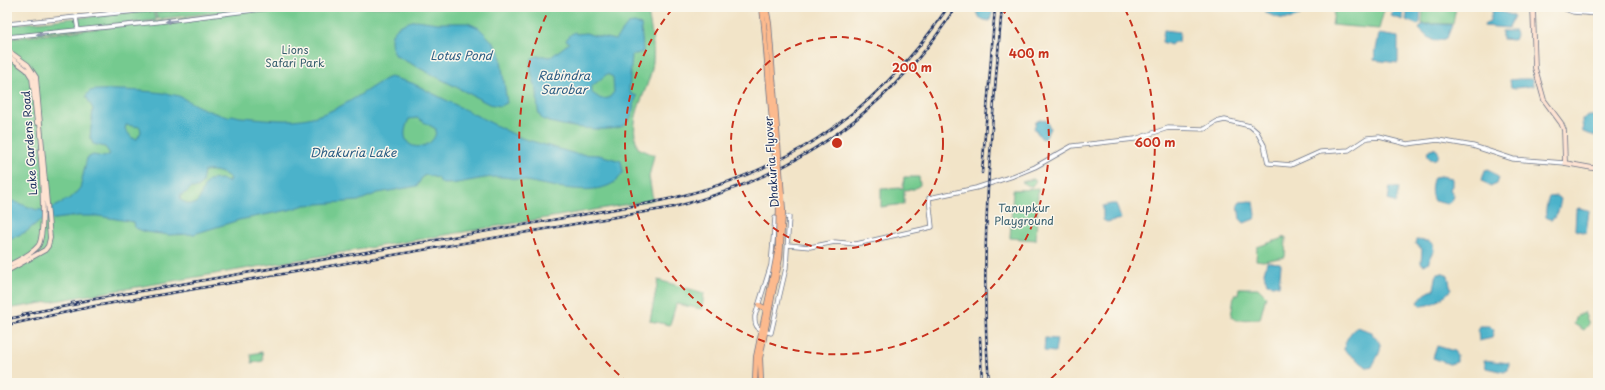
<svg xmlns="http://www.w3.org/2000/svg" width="1605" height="390" font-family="'Playpen Sans',sans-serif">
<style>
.green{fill:#74ca8f;stroke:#487c76}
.water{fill:#4bb2ca;stroke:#337094;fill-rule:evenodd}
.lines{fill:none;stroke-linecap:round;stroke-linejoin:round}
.tertiary-casing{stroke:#666e83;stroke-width:5}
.secondary-casing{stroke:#666e83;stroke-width:5.5}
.primary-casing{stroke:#666e83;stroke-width:6}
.tertiary{stroke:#fff;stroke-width:3.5}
.secondary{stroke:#fee3d2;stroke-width:4}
.primary{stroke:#fcba8e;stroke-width:4.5}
.rail-casing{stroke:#1b2f5e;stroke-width:2.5}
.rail{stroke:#fbf7ec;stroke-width:1;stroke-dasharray:3;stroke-linecap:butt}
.primary-bridge-casing{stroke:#666e83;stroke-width:6;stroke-linecap:butt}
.primary-bridge{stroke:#fcba8e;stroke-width:4.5}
.oneway{fill:#8d97ae}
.ring{fill:none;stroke:#c8321e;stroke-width:2;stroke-dasharray:7 5}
.labels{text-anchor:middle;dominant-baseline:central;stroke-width:3;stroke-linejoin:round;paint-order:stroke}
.park-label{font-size:11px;fill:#365e6d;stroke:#fbf7ec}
.street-label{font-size:11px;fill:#1b2f5e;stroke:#fbf7ec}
.water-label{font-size:12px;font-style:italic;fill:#2c5d84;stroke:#fbf7ec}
.centre{fill:#c8321e;stroke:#fbf7ec;stroke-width:2}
.ring-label{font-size:12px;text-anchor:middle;font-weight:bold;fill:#c8321e;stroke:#fbf7ec;stroke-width:3;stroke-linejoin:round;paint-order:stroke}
</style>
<rect width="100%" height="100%" fill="#fbf7ec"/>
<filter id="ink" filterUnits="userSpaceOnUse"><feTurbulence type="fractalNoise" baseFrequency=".025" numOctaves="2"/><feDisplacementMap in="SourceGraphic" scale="8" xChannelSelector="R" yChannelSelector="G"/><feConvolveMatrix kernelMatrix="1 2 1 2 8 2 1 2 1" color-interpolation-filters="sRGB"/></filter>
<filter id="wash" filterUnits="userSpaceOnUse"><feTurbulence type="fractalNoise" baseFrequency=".012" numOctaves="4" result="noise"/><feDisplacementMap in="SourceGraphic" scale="16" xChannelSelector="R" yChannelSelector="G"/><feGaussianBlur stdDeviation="0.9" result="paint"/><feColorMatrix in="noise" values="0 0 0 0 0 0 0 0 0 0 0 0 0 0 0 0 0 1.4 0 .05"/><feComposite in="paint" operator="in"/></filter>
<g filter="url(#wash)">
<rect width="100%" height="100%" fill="#f2e4c8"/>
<path class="green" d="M186 7H271L157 19 155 10Z
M283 7H647C650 24 655 45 653 62 649 94 626 115 638 148L654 155 649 177 653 200 7 309V39Z
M1335 7H1385L1379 29 1332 25Z
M1423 7H1456L1453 24H1422Z
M153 10 156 20 7 37V25Z
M904 177H919L920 185 914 189 904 190V204L881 207V189L903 188Z
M1033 179 1036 181 1031 187 1022 182Z
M1038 189 1036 240 1010 238 1013 190Z
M1286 237 1285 257 1263 261 1256 260 1257 247Z
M658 280 704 293 702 309 676 304 670 325 650 321Z
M1239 288H1258L1266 296 1260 319 1236 320 1231 317 1234 295H1238Z
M1584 312 1589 324 1584 330 1574 324 1577 316Z
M262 352 263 361 252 363 251 354Z"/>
<path class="water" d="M975 7H994L990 21 980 19Z
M1266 7H1301L1300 15C1290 22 1276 18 1266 13Z
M1394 7H1404L1403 20 1391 16Z
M1408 7H1421L1420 22 1418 25 1406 20Z
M1493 9 1514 16 1508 28 1484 26 1485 23H1489Z
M416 20 438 23H468L479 28 493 42 500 53 507 103 500 106 489 104 396 56C384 34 395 25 416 20Z
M634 23 641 25 643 52 632 55 629 89 631 94 637 96C632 105 634 117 626 124 615 135 555 126 542 119 536 112 538 101 537 92 536 84 522 58 538 56 542 55 547 57 551 57L569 43 566 40 570 35 575 32 576 34 586 33 592 35 615 40 628 24ZM607 74 613 77 614 92 609 98 601 99 592 93 591 87Z
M1437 24 1452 25 1447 38C1434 44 1428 38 1419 29L1422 25Z
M1164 30 1180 32 1179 42H1174L1171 45 1162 42Z
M1502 31H1515L1516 35 1514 40 1502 39Z
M1379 34 1398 37V63L1374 60Z
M390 77 412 83 521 138 576 154 599 155 621 161 623 172C606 207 532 179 502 177 482 176 464 184 444 184L441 183 437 178 427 175 423 176 417 186 412 187 378 193 358 201 305 205 289 210 239 220 194 234 169 235 146 232 135 228 134 222 98 216H78L39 221 26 232 7 240V199L37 210 50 209 72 197 80 188 87 158 93 155 104 157 110 154 105 147 93 144 90 137 93 109 86 96 90 91C101 88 170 91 181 97 196 106 211 113 229 117L232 115 240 117C260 118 282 122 302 119 333 115 359 95 385 79ZM417 118 436 129C437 153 391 155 409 119ZM126 125 140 127 141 132 137 139 132 138 125 129ZM204 171C212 170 227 172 230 179L228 182 221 179 209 180C201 186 203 198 195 204H189L180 200 181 195 187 192 191 188H198L202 183Z
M1519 79H1532L1533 86 1515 88 1511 87 1510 80Z
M1589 116H1598V132L1595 136 1583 132 1582 120Z
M1041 119 1047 121 1050 128 1045 139 1041 138 1034 128 1036 122Z
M1427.5 154a5.5 5.5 0 1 1 11 0a5.5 5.5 0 1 1-11 0Z
M1489 169 1499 178 1497 184 1490 187 1482 180 1485 170Z
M1441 176 1452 178V186L1450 189 1454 196 1452 201 1447 204 1434 201C1430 194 1431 184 1434 177Z
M1390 187 1399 188 1396 203 1388 200Z
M1556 196 1561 199C1559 208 1559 215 1551 220L1546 217C1545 211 1547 202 1549 197Z
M1251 201 1254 202 1256 215 1254 219 1244 223 1240 219 1238 205 1240 202Z
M1111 204H1116L1121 219 1107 222 1103 220V206Z
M1578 208 1589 210V211L1586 233 1575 230 1576 211Z
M1416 240 1428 241 1433 244 1434 251 1428 263 1424 265 1421 263 1422 249 1415 244Z
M1267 262 1280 263 1281 265 1279 286 1267 284 1264 273Z
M1437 273H1444L1448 276 1451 289C1444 299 1433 305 1421 306L1418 302 1425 294 1434 289Z
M1480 326H1490L1494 330 1492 338 1479 341 1478 330Z
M1357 327 1372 332 1373 336C1387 346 1378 354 1372 367L1368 368 1344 350C1344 342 1350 332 1357 327Z
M1045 338 1057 339 1055 352 1044 351Z
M1437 346 1454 351 1457 355V362L1449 364 1433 358Z
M1484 360 1509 363 1508 370 1504 372 1486 368Z"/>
</g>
<g filter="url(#ink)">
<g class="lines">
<defs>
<path id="tertiary" d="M1560 7 1573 12 1598 14
M76 17 78 30
M7 24 177 7
M7 37 157 22 279 7
M789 217 786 268 771 333C760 330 754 329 755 316L771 265 775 218Z
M788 245 810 247 835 242 856 244 932 227 929 198 976 188 1013 176 1035 167 1072 146 1135 139 1168 128 1205 129 1216 122 1225 120 1250 126 1257 132 1264 145 1268 163 1291 165 1320 152 1349 150 1367 138 1379 137 1407 144 1438 140 1473 146 1513 159 1565 163"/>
<path id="secondary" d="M1533 7 1535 68 1544 100 1561 123 1564 130 1565 163 1598 169
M7 50 28 65 36 77 50 238 48 246 45 250 7 271
M7 55 27 70 32 78 37 123
M7 266C17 261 31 255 38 246 46 237 42 167 40 151"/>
<path id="primary" d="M762 7 764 25
M766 7 769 24
M759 305 766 309
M755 383 756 357 770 290
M761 383 760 358 773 292"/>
</defs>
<use href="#tertiary" class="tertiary-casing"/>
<use href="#secondary" class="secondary-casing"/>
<use href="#primary" class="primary-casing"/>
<use href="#tertiary" class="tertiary"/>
<use href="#secondary" class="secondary"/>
<use href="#primary" class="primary"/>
<defs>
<path id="rail" d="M982 173 995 7
M72 303 644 204C777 179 872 120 948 7
M23 314 78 304
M7 319 29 315
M7 325 95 306 674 207C794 177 889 112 956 7
M980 337 982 383
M989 383C979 257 991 133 1002 7"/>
</defs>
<use href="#rail" class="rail-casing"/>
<use href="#rail" class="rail"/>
<defs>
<path id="primary-bridge" d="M769 24 783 211 780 258 773 292
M764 25 779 204 778 248 770 290"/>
</defs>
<use href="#primary-bridge" class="primary-bridge-casing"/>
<use href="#primary-bridge" class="primary-bridge"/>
</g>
<defs><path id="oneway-solid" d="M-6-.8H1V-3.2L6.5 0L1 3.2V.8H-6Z"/></defs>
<g class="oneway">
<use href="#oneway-solid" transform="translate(171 21) rotate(173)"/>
<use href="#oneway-solid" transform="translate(42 34) rotate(175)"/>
</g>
</g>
<g class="ring">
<circle cx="837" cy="143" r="106"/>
<path d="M1001 8A212 212 0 1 1 673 8"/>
<path d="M628 383A318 318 0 0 1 549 9M1125 9A318 318 0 0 1 1046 383"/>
</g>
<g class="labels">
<g class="park-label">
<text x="295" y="49">Lions<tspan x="295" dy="13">Safari Park</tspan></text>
<text x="1024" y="207">Tanupkur<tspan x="1024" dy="13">Playground</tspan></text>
</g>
<g class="street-label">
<text transform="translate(29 143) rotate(-94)">Lake Gardens Road</text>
<text transform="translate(771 162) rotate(-94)">Dhakuria Flyover</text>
</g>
<g class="water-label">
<text x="461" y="55">Lotus Pond</text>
<text x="564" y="75">Rabindra<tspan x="564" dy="14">Sarobar</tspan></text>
<text x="353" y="152">Dhakuria Lake</text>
</g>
</g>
<circle cx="837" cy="143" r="6" class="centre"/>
<g class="ring-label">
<text x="1029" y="58">400 m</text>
<text x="912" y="72">200 m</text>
<text x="1155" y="147">600 m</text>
</g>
<rect width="1605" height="390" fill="none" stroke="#fbf7ec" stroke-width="24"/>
</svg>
